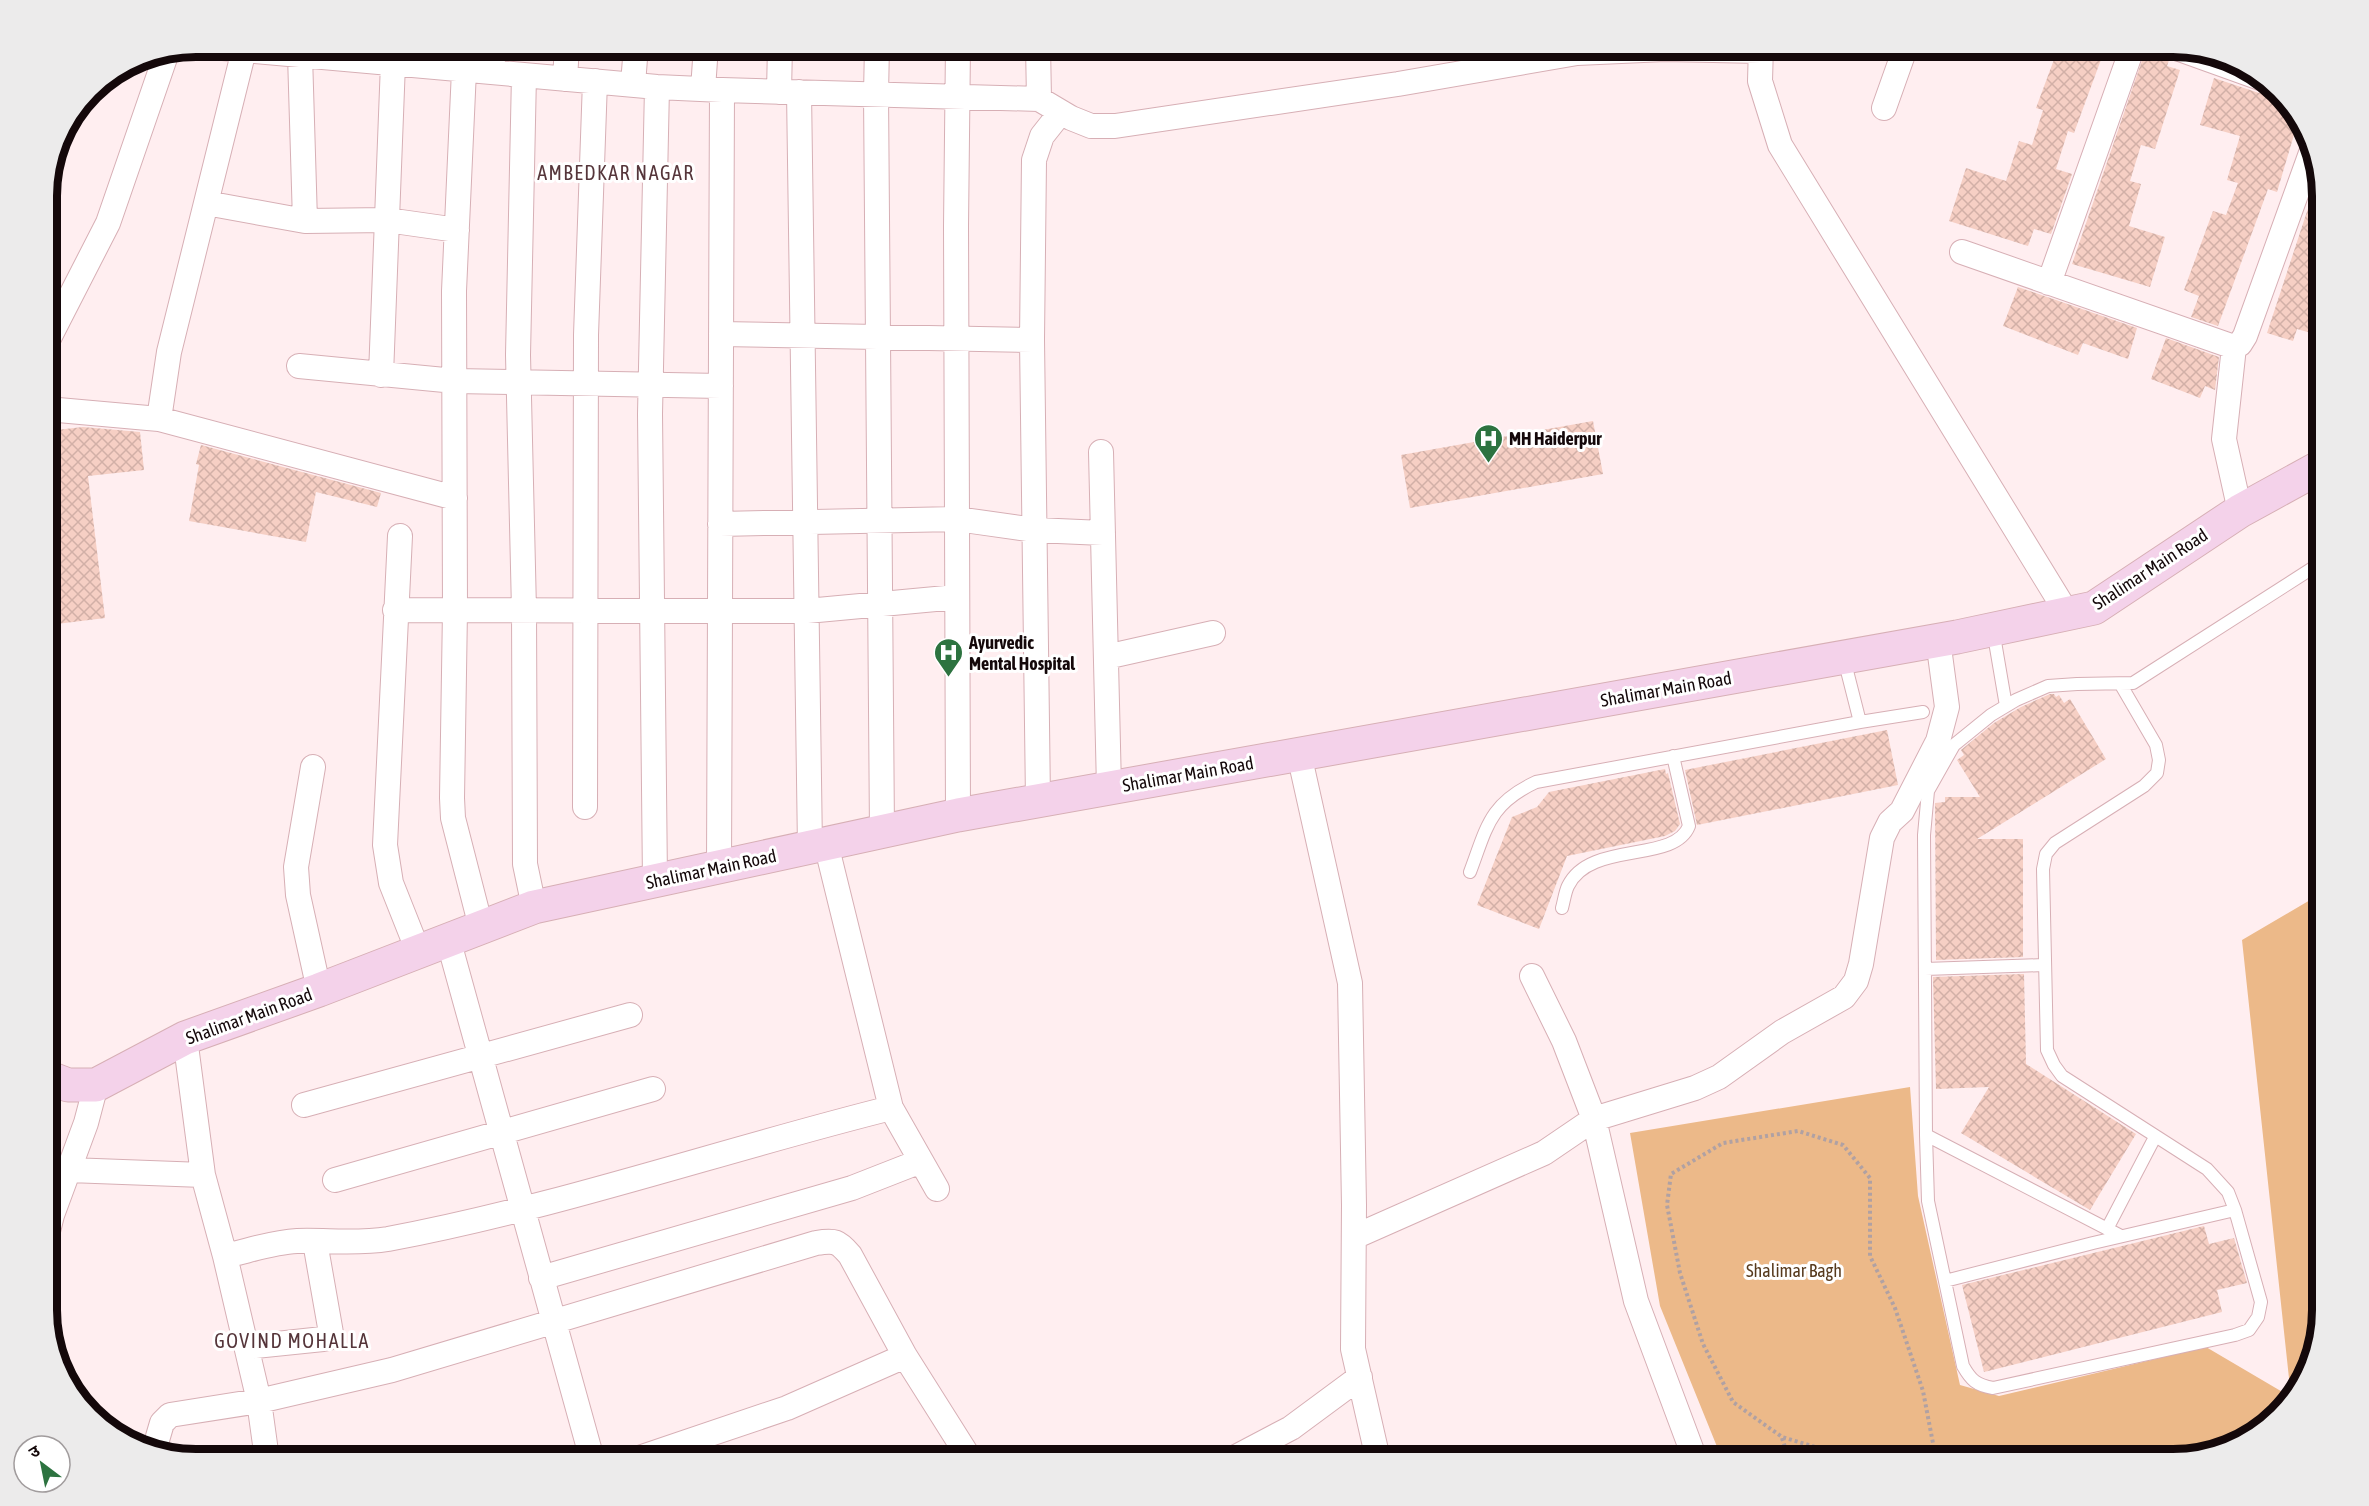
<svg xmlns="http://www.w3.org/2000/svg" width="2369" height="1506" font-family="'Asap Condensed','Noto Sans Devanagari',sans-serif">
<style>
.green{fill:#ecb989}
.building{fill:url(#building-cross-hatch)}
.lines{fill:none;stroke-linecap:round;stroke-linejoin:round}
.lane-casing{stroke:#d7afb5;stroke-width:14}
.street-casing{stroke:#d7afb5;stroke-width:26}
.secondary-casing{stroke:#d7afb5;stroke-width:35}
.path{stroke:#b0a1a3;stroke-width:4;stroke-dasharray:3 3;stroke-linecap:butt}
.lane{stroke:#fff;stroke-width:12}
.street{stroke:#fff;stroke-width:24}
.secondary{stroke:#f4d2ea;stroke-width:33}
.labels{text-anchor:middle;dominant-baseline:central;stroke-width:6;stroke-linejoin:round;paint-order:stroke}
.poi-label{font-size:18px;font-weight:bold;fill:#14080a;stroke:#fff;text-anchor:start}
.street-label{font-size:18px;fill:#14080a;stroke:#fff}
.park-label{font-size:18px;fill:#573a1d;stroke:#fff}
.neighbourhood-label{font-size:20px;letter-spacing:1.5px;fill:#55353a;stroke:#fff}
.rim{fill:none;stroke:#14080a;stroke-width:8}
</style>
<defs>
<pattern id="building-cross-hatch" width="8" height="8" patternUnits="userSpaceOnUse" patternTransform="scale(1.5)"><rect width="8" height="8" fill="#f6cfc4"/><path d="M0 0l8 8M0 8l8-8" fill="none" stroke="#d2b0a7"/></pattern>
</defs>
<rect width="100%" height="100%" fill="#ffeef0"/>
<path class="green" d="M2322 893V1310L2297 1393 2247 1440 2173 1459H1722L1660 1306 1630 1133 1910 1087 1918 1196 1960 1385 1999 1396 2206 1347 2291 1397 2242 940Z"/>
<path class="building" d="M2059 46H2106L2074 133 2068 131 2056 169 2072 174 2051 234 2034 229 2028 246 1949 221 1966 168 2006 181 2019 141 2032 145 2043 110 2036 108Z
M2147 46 2157 47 2161 56 2169 60 2167 66 2180 70 2155 149 2141 145 2130 181 2141 184 2129 226 2165 237 2150 287 2072 264Z
M2214 78 2259 93H2266L2273 90 2299 118 2277 192 2268 189 2218 326 2191 317 2199 296 2184 290 2213 211 2226 215 2238 183 2227 180 2240 136 2200 125Z
M2318 178 2322 196V298L2311 333 2297 329 2293 341 2267 333Z
M2018 287 2137 328 2128 359 2083 343 2078 355 2003 326Z
M2166 338 2219 357 2215 390 2205 386 2200 398 2151 379Z
M1593 421 1603 474 1410 508 1401 455Z
M83 427 140 432 144 470 88 476 105 618 57 624 47 543V431Z
M201 445 381 493 377 507 316 492 306 542 189 521 199 465 196 464Z
M2050 694H2054L2056 697 2059 695 2064 703 2070 699 2106 759 1977 839H2023V957L1936 960 1935 803 1945 802V797H1980L1957 760 1964 755 1961 750 1994 723 2021 707Z
M1887 730 1898 785 1697 825 1685 770Z
M1665 769 1666 774 1668 773 1680 824 1675 831 1665 836 1567 856 1539 929 1477 905 1512 817 1537 807 1549 792Z
M2024 974 2026 1064 2136 1134 2090 1210 1961 1133 1989 1087 1936 1089 1933 977Z
M2204 1226 2209 1244 2234 1238 2247 1283 2217 1290 2222 1312 1984 1372 1962 1285Z"/>
<g class="lines">
<defs>
<path id="lane" d="M1993 630 2006 706
M2121 685 2156 745 2159 760 2157 773 2144 786 2055 843 2046 854 2043 869 2047 1050 2054 1065 2062 1076 2207 1169 2228 1192 2235 1210 2261 1302 2258 1317 2249 1330 2235 1335 1993 1388C1976 1385 1971 1380 1963 1366L1928 1201 1926 1135 1924 835 1928 791 1954 745 1991 715 2016 700 2048 686 2077 684 2133 683 2322 562
M1860 722 1923 712
M1470 872C1487 827 1489 804 1536 782L1860 722 1844 659
M1562 908C1564 901 1565 892 1568 886 1590 840 1674 864 1689 826L1673 756
M1925 969 2044 965
M1926 1135 2121 1236
M2107 1229 2155 1137
M1945 1281 2093 1243 2235 1210"/>
<path id="street" d="M200 46 657 87 722 90 1039 99 1071 118 1091 126H1115L1398 84 1577 53 1665 49 1761 51
M877 46 876 94 882 832
M1038 46 1039 99
M1761 46 1760 81 1780 145 2067 613
M2171 46 2263 79
M300 55 305 221
M464 70 454 291 455 610 452 798 453 818 481 927
M492 72 494 46
M524 75 518 355 524 610 525 864 534 907
M565 79 567 46
M633 84 636 46
M703 89 706 46
M779 92 780 46
M799 92 810 848
M1884 108 1906 46
M206 203 305 221 387 220 457 230
M1962 252 2234 347 2240 344 2245 336 2311 153
M2049 283 2133 46
M721 334 1032 340
M47 342 108 223 167 52
M2234 347 2224 439 2240 511
M299 366 455 381 721 386
M381 375 393 63
M47 409 159 419 455 498
M159 419 169 352 245 46
M1101 452 1109 788
M720 524 957 519 1035 530 1103 533
M400 536 385 845 391 883 418 951
M395 610 807 611 957 597
M1106 657 1213 633
M1299 754 1350 983 1354 1205 1353 1349 1378 1459
M313 767 296 867 298 895 319 990
M1038 801 1032 340 1034 160 1042 136 1061 112
M585 807 586 335 595 81
M958 815 956 226 958 46
M826 844 891 1108 937 1189
M719 867 722 90
M655 881 650 414 657 87
M448 939 592 1459
M1532 976 1564 1041 1594 1119 1636 1301 1695 1459
M185 1038 203 1175 225 1256 259 1401 267 1459
M304 1105 630 1015
M69 1170 203 1175
M335 1180 653 1089
M47 1235 52 1215 86 1123 96 1085
M1354 1237 1544 1153 1594 1119 1695 1088 1719 1077 1782 1032 1844 997 1856 981 1861 964 1882 838 1890 822 1902 811 1938 741 1947 707 1938 640
M225 1256C248 1251 273 1242 297 1241 327 1240 357 1244 388 1239 558 1207 723 1150 891 1108
M541 1278 852 1188 921 1161
M247 1347 323 1339 328 1338 331 1333 315 1242
M155 1447 162 1423 170 1415 259 1401 392 1370 816 1243C835 1240 838 1241 850 1255L905 1356 970 1459
M636 1459 787 1408 905 1356
M1232 1459 1291 1428 1360 1377"/>
<path id="secondary" d="M47 1077 68 1085H96L185 1038 319 990 534 907 958 815 1957 637 2094 608 2240 511 2322 466"/>
</defs>
<use href="#lane" class="lane-casing"/>
<use href="#street" class="street-casing"/>
<use href="#secondary" class="secondary-casing"/>
<path class="path" d="M1782 1438 1789 1459
M1855 1459 1782 1437 1733 1402 1703 1344 1680 1273 1667 1205 1671 1174 1723 1143 1798 1131 1843 1145 1870 1178V1256L1895 1308 1923 1391 1936 1459"/>
<use href="#lane" class="lane"/>
<use href="#street" class="street"/>
<use href="#secondary" class="secondary"/>
</g>
<defs>
<symbol id="hospital-pin" viewBox="-11 -11 22 30"><path d="M0 17L-7.5 6A9.5 9.5 0 1 1 7.5 6Z" fill="#2d7340" stroke="#fff"/><path d="M-5-5h3v3.5h4V-5h3V5h-3V1.5h-4V5h-3Z" fill="#fff"/></symbol>
</defs>
<g fill-rule="evenodd">
<use href="#hospital-pin" x="1472" y="422" width="33" height="45"/>
<use href="#hospital-pin" x="932" y="636" width="33" height="45"/>
</g>
<g class="labels">
<g class="poi-label">
<text x="1509" y="438">MH Haiderpur</text>
<text x="969" y="642">Ayurvedic<tspan x="969" dy="21">Mental Hospital</tspan></text>
</g>
<g class="street-label">
<text transform="translate(2150 569) rotate(-33)">Shalimar Main Road</text>
<text transform="translate(1666 689) rotate(-10)">Shalimar Main Road</text>
<text transform="translate(1188 774) rotate(-10)">Shalimar Main Road</text>
<text transform="translate(711 869) rotate(-12)">Shalimar Main Road</text>
<text transform="translate(249 1016) rotate(-20)">Shalimar Main Road</text>
</g>
<g class="park-label">
<text x="1794" y="1270">Shalimar Bagh</text>
</g>
<g class="neighbourhood-label">
<text x="616" y="172">AMBEDKAR NAGAR</text>
<text x="292" y="1340">GOVIND MOHALLA</text>
</g>
</g>
<path d="M0 0H2369V1506H0ZM196 57H2173A139 139 0 0 1 2312 196V1310A139 139 0 0 1 2173 1449H196A139 139 0 0 1 57 1310V196A139 139 0 0 1 196 57Z" fill="#ecebeb" fill-rule="evenodd"/>
<path class="rim" d="M196 57H2173A139 139 0 0 1 2312 196V1310A139 139 0 0 1 2173 1449H196A139 139 0 0 1 57 1310V196A139 139 0 0 1 196 57Z"/>
<g transform="translate(42 1464) rotate(328)"><circle r="28" fill="#ffffff" stroke="#a19c9d" stroke-width="1.5"/>
<path d="M0-4.5L10 22L0 15L-10 22Z" fill="#2d7340"/>
<text y="-9" font-size="16" font-weight="bold" text-anchor="middle" fill="#14080a">उ</text>
</g>
</svg>
